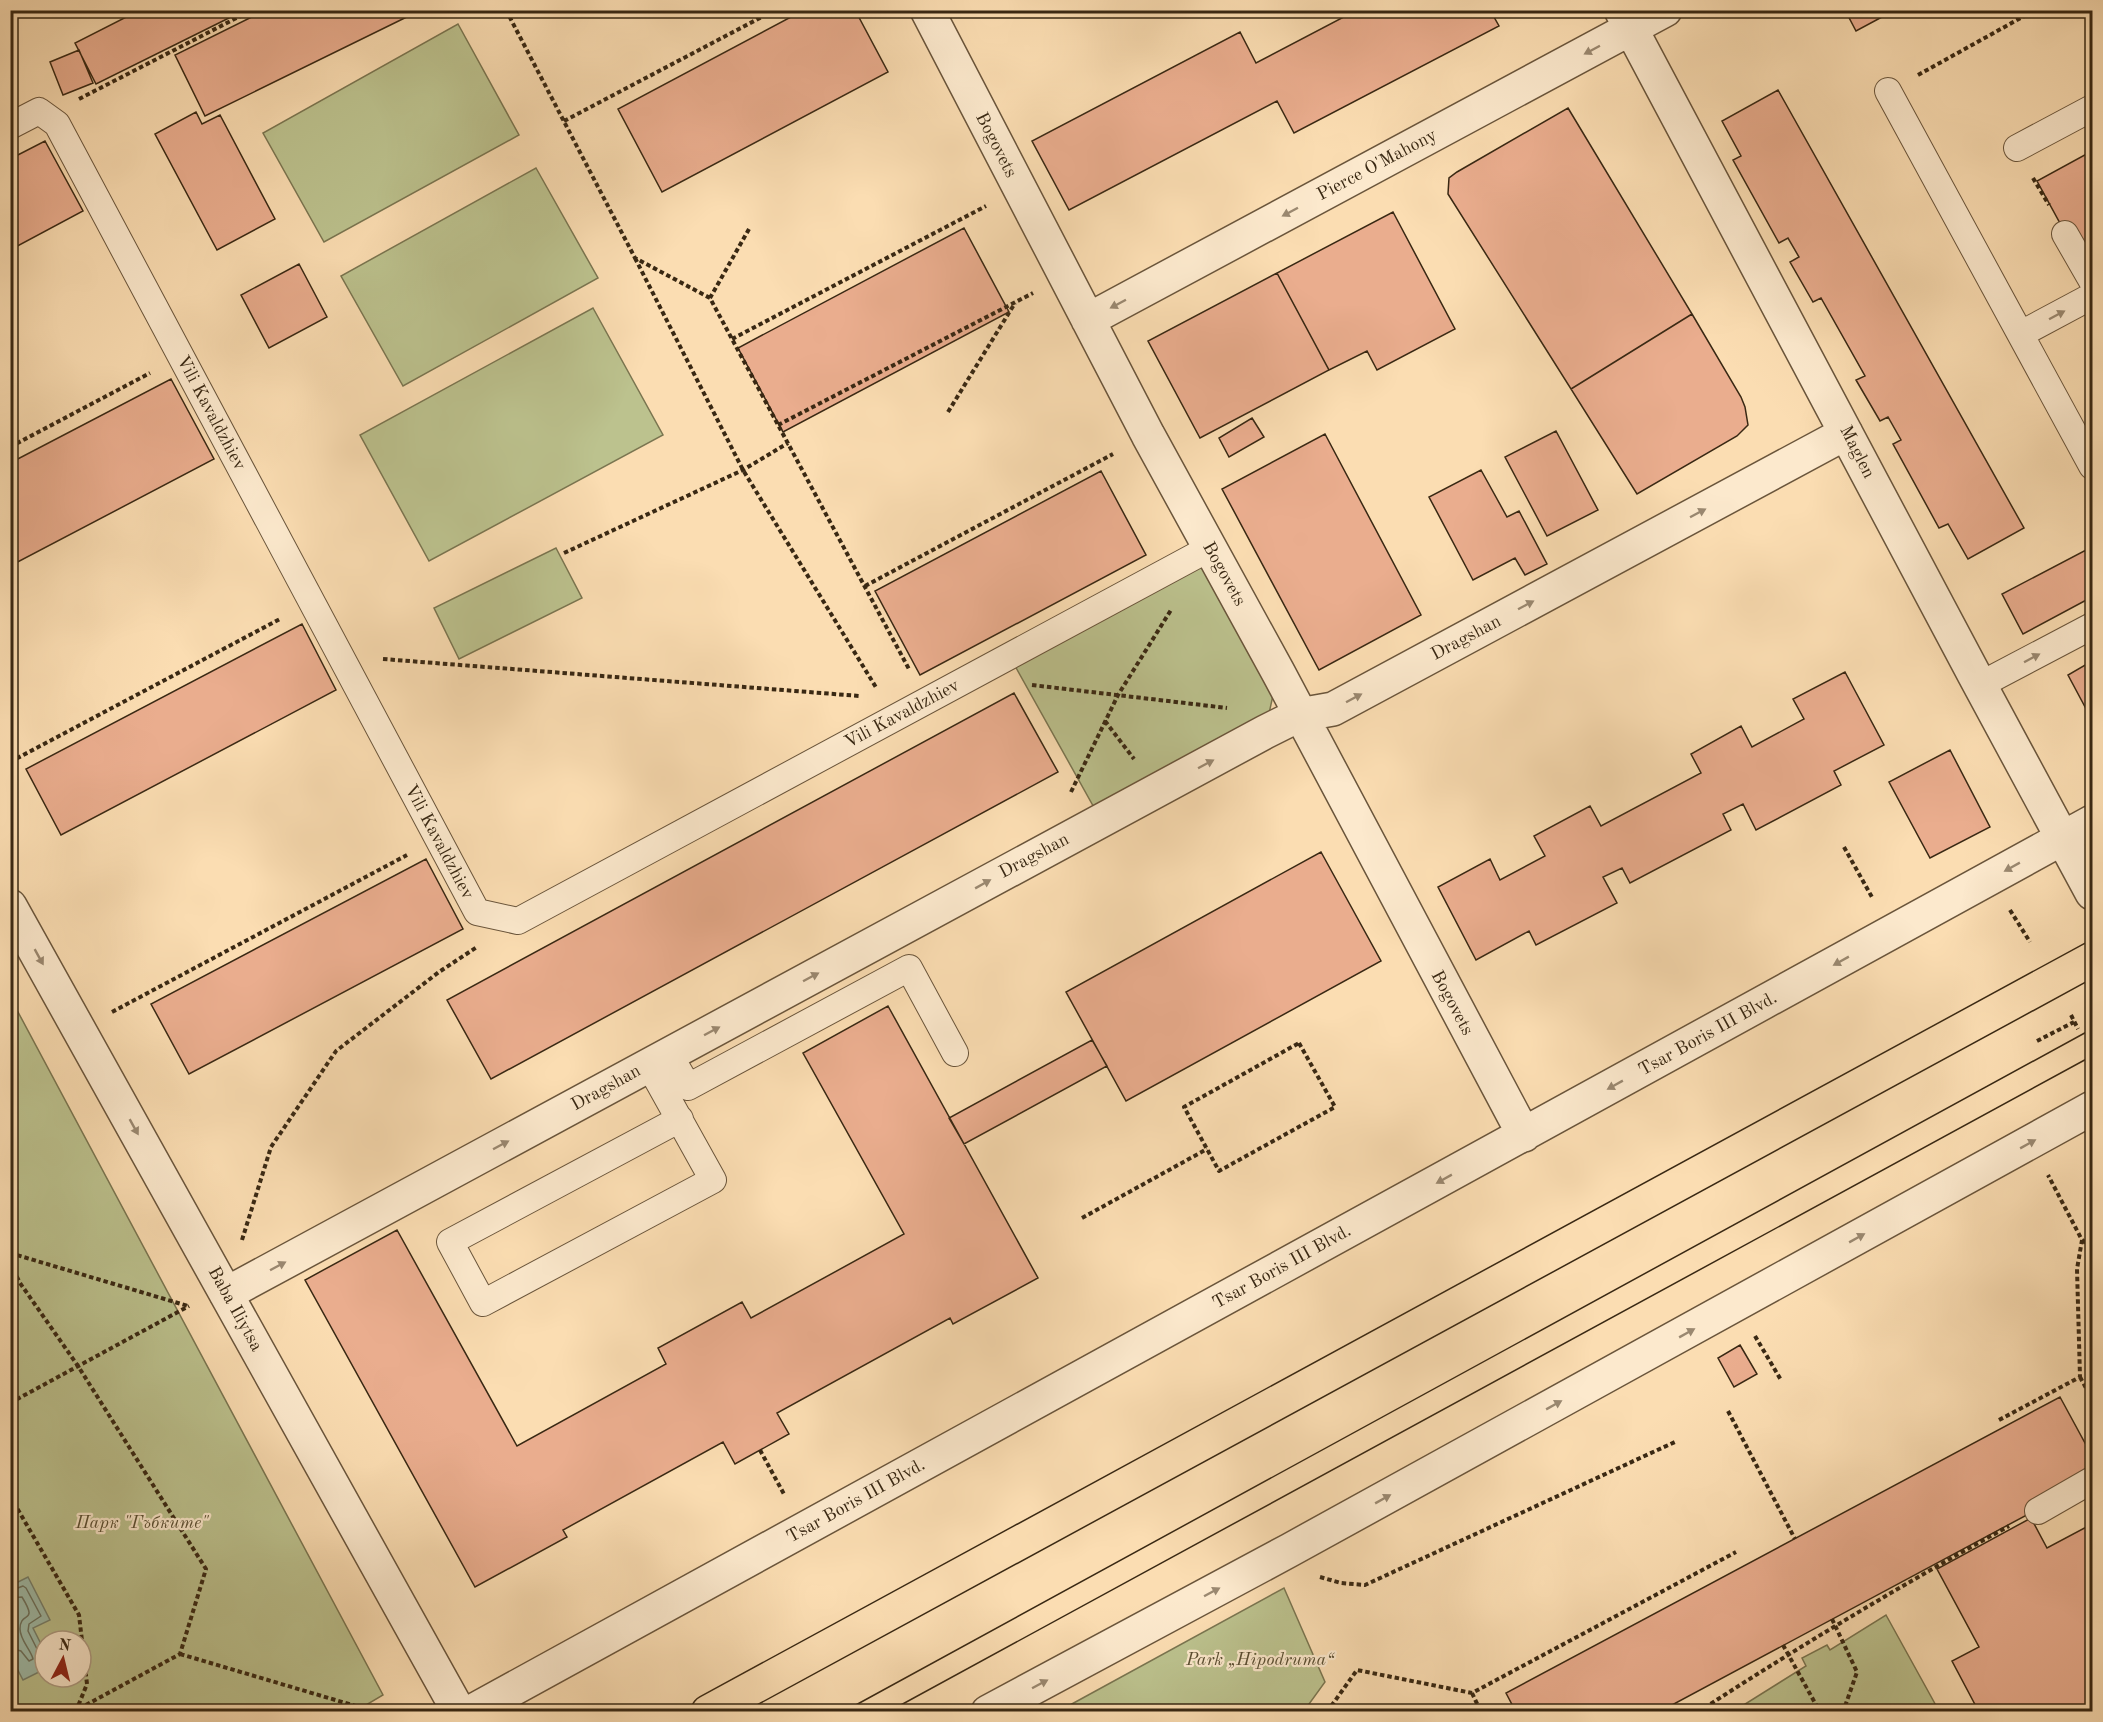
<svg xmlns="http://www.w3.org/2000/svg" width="2103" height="1722" font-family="'Old Standard TT',serif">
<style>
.green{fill:#bcc28e;stroke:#7a7550;stroke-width:1.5;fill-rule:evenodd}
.water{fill:#9fbca9;stroke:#76816d;stroke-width:1.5}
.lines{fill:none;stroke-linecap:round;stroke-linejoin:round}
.shore{stroke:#6c725e;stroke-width:1.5}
.building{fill:#eaad8e;stroke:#392813;stroke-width:1.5}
.service-casing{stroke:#6a553b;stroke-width:28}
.minor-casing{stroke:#6a553b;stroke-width:36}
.primary-casing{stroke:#392813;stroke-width:36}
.path{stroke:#392813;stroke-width:4;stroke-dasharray:4.5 3;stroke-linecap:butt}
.service{stroke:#fce9cd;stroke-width:26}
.minor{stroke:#fce9cd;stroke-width:33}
.primary{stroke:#fbddb2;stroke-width:33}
.tram{stroke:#392813;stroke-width:1.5}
.oneway{fill:#9a8870}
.labels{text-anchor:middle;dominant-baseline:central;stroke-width:4.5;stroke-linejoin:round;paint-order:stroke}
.street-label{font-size:18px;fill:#392813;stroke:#fce9cd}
.park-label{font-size:18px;font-style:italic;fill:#5a4e32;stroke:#fce9cd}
</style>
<rect width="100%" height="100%" fill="#fbddb2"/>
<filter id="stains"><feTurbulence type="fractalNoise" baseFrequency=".00333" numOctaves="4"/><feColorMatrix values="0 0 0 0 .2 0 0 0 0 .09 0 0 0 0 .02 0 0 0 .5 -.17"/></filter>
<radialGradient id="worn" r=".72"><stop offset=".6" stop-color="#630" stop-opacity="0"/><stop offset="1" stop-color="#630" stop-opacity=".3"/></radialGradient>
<path class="green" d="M458 24 519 135 324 242 263 133Z
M536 168 598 278 403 386 341 276Z
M593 308 663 435 429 561 360 435Z
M556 548 582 598 459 659 434 608Z
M1210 548 1278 672 1265 732 1101 820 1010 657Z
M10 997 383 1695 356 1711H11ZM45 1641H81V1677H45Z
M1284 1588 1325 1682 1304 1711H1059Z
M1886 1615 1939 1711H1734L1806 1666 1802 1658 1827 1645 1830 1650Z"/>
<path class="water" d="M28 1577 50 1620 33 1628 45 1652V1669L23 1680 11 1657 10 1586Z"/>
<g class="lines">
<path class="shore" d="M10 1591 23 1586 26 1588 41 1616 29 1624 28 1631 38 1651 45 1653
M10 1598 22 1597C39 1625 20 1610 20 1629 20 1640 31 1650 33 1659L29 1661 21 1651 10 1648"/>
</g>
<path class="building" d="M140 10H245L96 84 75 43Z
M266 10H421L205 116 175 55Z
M804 10H855L888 72 662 192 618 109Z
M1357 10H1490L1499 26 1294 133 1277 101 1069 210 1032 141 1240 32 1256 63Z
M1845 10H1895L1856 31Z
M79 50 93 83 63 95 50 62Z
M1778 90 2024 528 1968 559 1948 524 1939 528 1893 444 1901 440 1888 417 1880 421 1856 380 1865 376 1821 298 1813 302 1790 262 1799 257 1788 238 1779 243 1733 160 1741 156 1722 121Z
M1568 108 1692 314 1571 389 1448 194 1449 178 1457 172Z
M196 112 202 124 220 115 275 219 217 250 155 134Z
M45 141 83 211 10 250V159Z
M2092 151V250L2079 258 2037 181Z
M1393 212 1455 329 1377 370 1367 351 1329 370 1277 273Z
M964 228 1009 312 783 432 738 348Z
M299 264 327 317 269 348 241 295Z
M1277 273 1329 370 1200 438 1148 341Z
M1692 314 1741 397 1745 407 1748 425 1737 436 1637 494 1571 389Z
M171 379 214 459 10 566V463Z
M1252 418 1264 437 1229 457 1219 438Z
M1556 431 1598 510 1547 536 1505 457Z
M1325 434 1421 615 1319 670 1222 489Z
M1481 470 1507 517 1519 511 1547 564 1525 575 1515 558 1473 580 1429 497Z
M1101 471 1146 555 920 675 875 591Z
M2086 550 2092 563V597L2023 634 2002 594Z
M302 624 336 690 61 835 26 769Z
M2092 661V720L2068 675Z
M1845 672 1884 745 1834 771 1841 785 1756 830 1743 804 1723 814 1731 830 1630 883 1622 868 1603 877 1617 903 1536 945 1529 931 1476 960 1438 887 1490 859 1500 880 1545 856 1534 836 1590 806 1601 826 1701 773 1691 754 1741 726 1752 747 1804 719 1793 699Z
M1014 693 1058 772 491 1079 447 1000Z
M1950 750 1990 827 1930 858 1889 782Z
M1321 852 1381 961 1126 1101 1066 992Z
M426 859 463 929 189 1074 151 1004Z
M888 1006 1038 1278 953 1324 950 1318 777 1413 789 1434 735 1464 723 1442 563 1530 567 1537 475 1587 305 1280 397 1230 517 1446 666 1364 658 1348 742 1302 751 1318 904 1234 803 1053Z
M1092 1040 1107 1066 964 1144 949 1118Z
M1740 1345 1757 1374 1734 1387 1718 1358Z
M2060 1397 2092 1456V1480L1659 1712H1516L1506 1693Z
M2031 1518 2047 1548 2092 1524V1712H1979L1952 1661 1979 1647 1937 1569Z"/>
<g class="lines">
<defs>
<path id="service" d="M1888 91 2092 466
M10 126 39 111 57 124 477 912 518 921 1210 548
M2017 148 2092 108
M2065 234 2092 281
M2021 334 2092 296
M1980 685 2092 626
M669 1054 688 1087 909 968 955 1053
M649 1065 713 1180 483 1303 450 1242 680 1119
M2038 1511 2092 1480"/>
<path id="minor" d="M927 10 1148 435 1278 672 1524 1135
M1621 10 1975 676 2092 893
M1088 320 1665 10
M10 906 459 1712
M226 1294 1265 732 1299 715 1333 709 1846 433
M471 1712 2092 822
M988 1712 1290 1550 2092 1108"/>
<path id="primary" d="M708 1712 2092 959"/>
</defs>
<use href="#service" class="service-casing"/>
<use href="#minor" class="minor-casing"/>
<use href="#primary" class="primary-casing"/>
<path class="path" d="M506 10 635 258 710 298
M1918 75 2035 10
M79 99 252 10
M564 121 775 10
M2033 178 2049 205
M749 229 710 298 910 671
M635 258 743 470 877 689
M732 339 986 206
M948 412 1015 303
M778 425 1033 293
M10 447 150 373
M564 553 743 470 788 443
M865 586 1113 454
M383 659 860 696
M1032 685 1227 708
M1105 721 1134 759
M10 762 280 619
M1071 792 1118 695 1171 610
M1844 847 1873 899
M2010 910 2030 942
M112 1012 407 855
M2071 1015 2078 1029
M2037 1041 2074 1022
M1299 1043 1335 1107 1219 1171 1184 1107Z
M1082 1218 1207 1149
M242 1240 271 1147 336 1051 439 972 477 947
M2082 1240 2092 1247
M10 1253 188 1306
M10 1263 20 1283 78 1366 206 1569 180 1654 73 1712
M1755 1336 1781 1380
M2080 1377 2092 1399
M10 1403 189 1306
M1728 1411 1795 1539
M1999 1420 2080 1377 2077 1269 2082 1240 2048 1175
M760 1450 785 1496
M10 1496 79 1615 87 1684 76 1711
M1320 1577 1341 1583 1365 1585 1677 1441
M1832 1619 1857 1672 1843 1712
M1783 1645 1820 1712
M180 1654 376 1712
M1472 1693 1481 1712
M10 1708 14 1712
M1327 1712 1357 1670 1472 1693 1736 1552
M1698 1712C1800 1646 1903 1584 2009 1526"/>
<use href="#service" class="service"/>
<use href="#minor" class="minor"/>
<use href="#primary" class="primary"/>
<path class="tram" d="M843 1712 2092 1029
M888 1712 2092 1056"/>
</g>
<defs><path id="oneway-solid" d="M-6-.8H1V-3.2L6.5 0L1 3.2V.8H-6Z" transform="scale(1.5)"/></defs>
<g class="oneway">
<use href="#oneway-solid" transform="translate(1592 50) rotate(152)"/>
<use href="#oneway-solid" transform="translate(1290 212) rotate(152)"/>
<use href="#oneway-solid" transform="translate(1118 304) rotate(152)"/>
<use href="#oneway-solid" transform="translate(2057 315) rotate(-28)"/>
<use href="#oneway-solid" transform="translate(1698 513) rotate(-28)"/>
<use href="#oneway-solid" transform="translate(1526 605) rotate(-28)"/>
<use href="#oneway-solid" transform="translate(2032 658) rotate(-28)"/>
<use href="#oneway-solid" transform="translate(1354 698) rotate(-28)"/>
<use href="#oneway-solid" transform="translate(1206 764) rotate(-28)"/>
<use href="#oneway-solid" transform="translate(2012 867) rotate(151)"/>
<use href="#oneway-solid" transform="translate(983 884) rotate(-29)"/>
<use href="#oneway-solid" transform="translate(39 957) rotate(61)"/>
<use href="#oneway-solid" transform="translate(1841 961) rotate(151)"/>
<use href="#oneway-solid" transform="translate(811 977) rotate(-28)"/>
<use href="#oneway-solid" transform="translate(712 1031) rotate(-28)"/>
<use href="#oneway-solid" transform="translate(1615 1085) rotate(151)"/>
<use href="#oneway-solid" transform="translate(134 1127) rotate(61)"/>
<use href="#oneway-solid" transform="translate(2028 1144) rotate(-29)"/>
<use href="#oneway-solid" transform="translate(501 1145) rotate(-28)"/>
<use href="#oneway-solid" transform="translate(1444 1179) rotate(151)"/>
<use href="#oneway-solid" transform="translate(1857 1238) rotate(-29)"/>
<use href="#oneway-solid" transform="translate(278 1266) rotate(-28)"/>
<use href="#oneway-solid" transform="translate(1687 1333) rotate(-29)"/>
<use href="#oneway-solid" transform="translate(1554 1405) rotate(-29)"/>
<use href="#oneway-solid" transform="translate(1383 1499) rotate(-29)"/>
<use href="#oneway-solid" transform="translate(1212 1592) rotate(-28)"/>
<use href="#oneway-solid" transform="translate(1040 1684) rotate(-28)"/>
</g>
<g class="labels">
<g class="street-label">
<text transform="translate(996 145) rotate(63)">Bogovets</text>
<text transform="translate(1377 165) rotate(-28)">Pierce O'Mahony</text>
<text transform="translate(211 413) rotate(62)">Vili Kavaldzhiev</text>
<text transform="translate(1857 452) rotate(63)">Maglen</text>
<text transform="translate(1224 574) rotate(61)">Bogovets</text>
<text transform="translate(1466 638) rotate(-28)">Dragshan</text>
<text transform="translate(902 714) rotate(-28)">Vili Kavaldzhiev</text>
<text transform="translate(439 842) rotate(62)">Vili Kavaldzhiev</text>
<text transform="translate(1034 856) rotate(-28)">Dragshan</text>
<text transform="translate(1452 1003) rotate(62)">Bogovets</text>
<text transform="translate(1708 1034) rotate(-29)">Tsar Boris III Blvd.</text>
<text transform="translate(606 1088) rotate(-29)">Dragshan</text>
<text transform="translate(1282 1267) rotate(-29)">Tsar Boris III Blvd.</text>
<text transform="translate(235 1309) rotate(61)">Baba Iliytsa</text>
<text transform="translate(856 1501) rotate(-29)">Tsar Boris III Blvd.</text>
</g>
<g class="park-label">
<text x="142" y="1523">Парк "Гъбките"</text>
<text x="1260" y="1660">Park „Hipodruma“</text>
</g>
</g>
<rect width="2103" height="1722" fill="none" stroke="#fbddb2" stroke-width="36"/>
<rect x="12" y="12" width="2079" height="1698" fill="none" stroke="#392813" stroke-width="3"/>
<rect x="18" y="18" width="2067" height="1686" fill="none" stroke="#392813" stroke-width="1.5"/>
<g transform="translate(63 1659) rotate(7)"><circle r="28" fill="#fce9cd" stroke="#ae9c83" stroke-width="1.5"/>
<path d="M0-4.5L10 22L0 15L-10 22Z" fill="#8f2418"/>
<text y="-9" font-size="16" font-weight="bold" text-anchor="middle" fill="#392813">N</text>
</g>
<rect width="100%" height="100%" filter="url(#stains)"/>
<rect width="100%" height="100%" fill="url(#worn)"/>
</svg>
